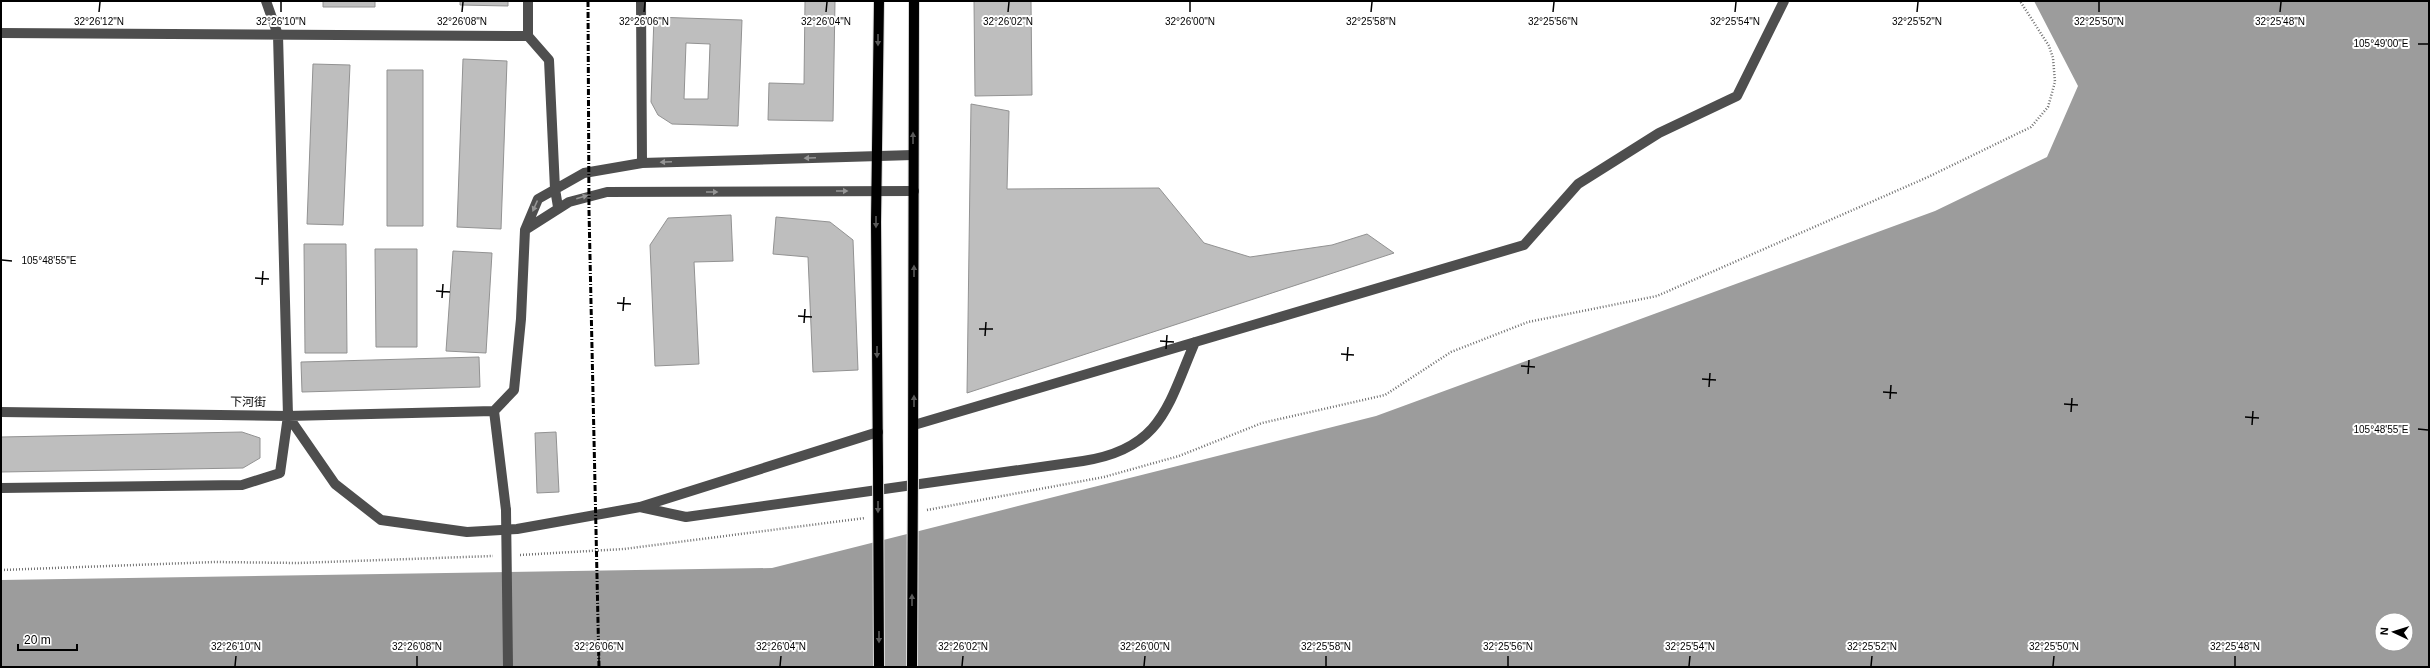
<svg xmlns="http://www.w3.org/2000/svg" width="2430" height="668" font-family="Arial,'Noto Sans SC',sans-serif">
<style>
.water{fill:#9c9c9c;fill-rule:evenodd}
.building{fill:#bebebe;stroke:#929292;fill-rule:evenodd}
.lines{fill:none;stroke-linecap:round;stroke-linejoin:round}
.major-casing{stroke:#dbdbdb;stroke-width:12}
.path{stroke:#707070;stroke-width:2.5;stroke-dasharray:1 2;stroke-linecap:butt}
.minor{stroke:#4e4e4e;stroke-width:10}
.major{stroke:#000;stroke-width:10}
.rail{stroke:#000;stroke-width:3;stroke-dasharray:6 2 1 2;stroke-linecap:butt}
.major-bridge-casing{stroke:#dbdbdb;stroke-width:12;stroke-linecap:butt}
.minor-bridge{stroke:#4e4e4e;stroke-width:10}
.major-bridge{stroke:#000;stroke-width:10}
.oneway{fill:#595959}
.oneway2{fill:#959595}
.ticks{fill:none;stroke:#000;stroke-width:1.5}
.labels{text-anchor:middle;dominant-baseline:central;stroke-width:4;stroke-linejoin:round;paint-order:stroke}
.street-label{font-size:12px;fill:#000;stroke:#fff}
.ticks-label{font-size:10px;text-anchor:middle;fill:#000;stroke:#fff;stroke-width:4;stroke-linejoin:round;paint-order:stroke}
</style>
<rect width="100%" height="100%" fill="#fff"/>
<path class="water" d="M2034 1H2429V667H1V580L772 568 1376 416 1935 211 2047 157 2078 86ZM2382 620H2406V644H2382Z"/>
<path class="building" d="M323 1H375V7H323Z
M460 1H508V6L460 5Z
M805 1H835L833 121 768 120 769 83 804 84Z
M974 1H1031L1032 95 975 96Z
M654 17 742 20 738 126 672 124 658 115 651 102ZM686 43 710 44 708 99H684Z
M463 59 507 61 501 229 457 227Z
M313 64 350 65 343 225 307 224Z
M387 70H423V226H387Z
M971 104 1009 111 1007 189 1159 188 1204 243 1250 257 1332 245 1367 234 1394 253 967 393Z
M731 215 733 261 694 262 699 364 655 366 650 245 668 218Z
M776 217 830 222 853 240 858 370 813 372 808 257 773 254Z
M304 244H346L347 353H305Z
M375 249H417V347H376Z
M453 251 492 253 486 353 446 351Z
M479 357 480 387 302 392 301 362Z
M242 432 260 438V458L243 468 1 472V437Z
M556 432 559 492 537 493 535 433Z"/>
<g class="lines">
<defs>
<path id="major" d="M878 468 876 222 879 1
M913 468 914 1"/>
</defs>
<use href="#major" class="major-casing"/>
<path class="path" d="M927 510 1104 477 1179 456 1262 423 1385 395 1451 352 1528 322 1657 296 1928 177 2031 127 2048 107 2055 82 2053 58 2049 46 2020 1
M520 555 624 549 865 518
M1 570 215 562 298 563 493 556"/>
<path class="minor" d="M528 1V36L549 60 555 189 558 207
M641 1 642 163
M1 33 528 36
M525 230 569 202 607 192 914 191
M1 412 288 416 494 411
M288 416 335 484 381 520 467 532 517 529 640 507 878 432
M914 425 1524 245 1578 184 1659 133 1737 96 1784 1
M1 488 242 485 280 473 288 416 278 35 266 1
M640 507 686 517 1083 461C1162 449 1168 405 1195 342
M506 510 494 411 514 390 521 319 525 230 538 199 584 173 642 163 913 155"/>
<use href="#major" class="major"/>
<path class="rail" d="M588 1 589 211 599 667"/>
<defs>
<path id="major-bridge" d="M878 468 879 667
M912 667 913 468"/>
</defs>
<use href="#major-bridge" class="major-bridge-casing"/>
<path class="minor-bridge" d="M506 510 508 667"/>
<use href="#major-bridge" class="major-bridge"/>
</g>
<defs><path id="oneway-solid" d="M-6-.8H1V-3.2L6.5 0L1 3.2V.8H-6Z"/></defs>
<g class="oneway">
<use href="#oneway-solid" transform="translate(878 40) rotate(90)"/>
<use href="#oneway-solid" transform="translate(913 138) rotate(-90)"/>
<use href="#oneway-solid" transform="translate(876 222) rotate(90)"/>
<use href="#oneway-solid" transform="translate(914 271) rotate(-90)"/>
<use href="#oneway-solid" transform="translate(877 352) rotate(90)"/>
<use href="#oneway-solid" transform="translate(914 401) rotate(-90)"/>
<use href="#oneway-solid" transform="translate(878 507) rotate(90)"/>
<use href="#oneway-solid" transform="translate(912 600) rotate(-90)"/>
<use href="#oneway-solid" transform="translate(879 637) rotate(90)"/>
</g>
<g class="oneway2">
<use href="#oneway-solid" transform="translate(810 158) rotate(178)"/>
<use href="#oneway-solid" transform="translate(666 162) rotate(178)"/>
<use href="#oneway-solid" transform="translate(842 191)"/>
<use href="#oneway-solid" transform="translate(712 192)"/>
<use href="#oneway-solid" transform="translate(582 197) rotate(-16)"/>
<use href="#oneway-solid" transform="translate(535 206) rotate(114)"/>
</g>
<path class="ticks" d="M99 12 100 2M281 12V2M462 12 463 2M644 12 645 2M826 12 827 2M1008 12 1009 2M1190 12V2M1371 12 1372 2M1553 12 1554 2M1735 12 1736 2M1917 12 1918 2M2099 12V2M2280 12 2281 2M2418 44H2428M2 260 12 261M255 278 269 279M262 285 263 271M436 291 450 292M442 298 443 284M617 303 631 304M623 311 624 297M798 316 812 317M804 323 805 309M979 329H993M985 336 986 322M1160 341 1174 342M1166 349 1167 335M1341 354 1354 355M1347 361 1348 347M1521 366 1535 367M1528 374 1529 360M1702 379 1716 380M1709 387 1710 373M1883 392 1897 393M1890 399 1891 385M2064 404 2078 405M2071 412 2072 398M2245 417 2259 418M2252 425 2253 411M2418 429 2428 430M235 666 236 656M417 666V656M599 666V656M780 666 781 656M962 666 963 656M1144 666 1145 656M1326 666V656M1508 666V656M1689 666 1690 656M1871 666 1872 656M2053 666 2054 656M2235 666V656"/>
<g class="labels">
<g class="street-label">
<text transform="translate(248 402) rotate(1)">下河街</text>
</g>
</g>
<g class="ticks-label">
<text x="99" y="25">32°26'12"N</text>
<text x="281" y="25">32°26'10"N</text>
<text x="462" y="25">32°26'08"N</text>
<text x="644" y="25">32°26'06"N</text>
<text x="826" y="25">32°26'04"N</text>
<text x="1008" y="25">32°26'02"N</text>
<text x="1190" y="25">32°26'00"N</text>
<text x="1371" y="25">32°25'58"N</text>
<text x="1553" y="25">32°25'56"N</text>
<text x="1735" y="25">32°25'54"N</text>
<text x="1917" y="25">32°25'52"N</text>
<text x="2099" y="25">32°25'50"N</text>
<text x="2280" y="25">32°25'48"N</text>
<text x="2381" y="47">105°49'00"E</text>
<text x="49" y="264">105°48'55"E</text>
<text x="2381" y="433">105°48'55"E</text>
<text x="236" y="650">32°26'10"N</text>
<text x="417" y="650">32°26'08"N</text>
<text x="599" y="650">32°26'06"N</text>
<text x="781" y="650">32°26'04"N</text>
<text x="963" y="650">32°26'02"N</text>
<text x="1145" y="650">32°26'00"N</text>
<text x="1326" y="650">32°25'58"N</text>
<text x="1508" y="650">32°25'56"N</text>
<text x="1690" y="650">32°25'54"N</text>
<text x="1872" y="650">32°25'52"N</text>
<text x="2054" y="650">32°25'50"N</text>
<text x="2235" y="650">32°25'48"N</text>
</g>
<rect width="2430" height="668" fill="none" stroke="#000000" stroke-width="4"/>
<g transform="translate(2394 632) rotate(274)"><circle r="19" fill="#ffffff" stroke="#999999"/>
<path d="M0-3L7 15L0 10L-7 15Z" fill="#000000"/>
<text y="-6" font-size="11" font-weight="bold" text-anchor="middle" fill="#000000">N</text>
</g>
<path d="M18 644v6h59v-6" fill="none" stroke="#000000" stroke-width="2"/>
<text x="24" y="644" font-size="12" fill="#000000" stroke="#ffffff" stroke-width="3" paint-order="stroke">20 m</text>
</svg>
